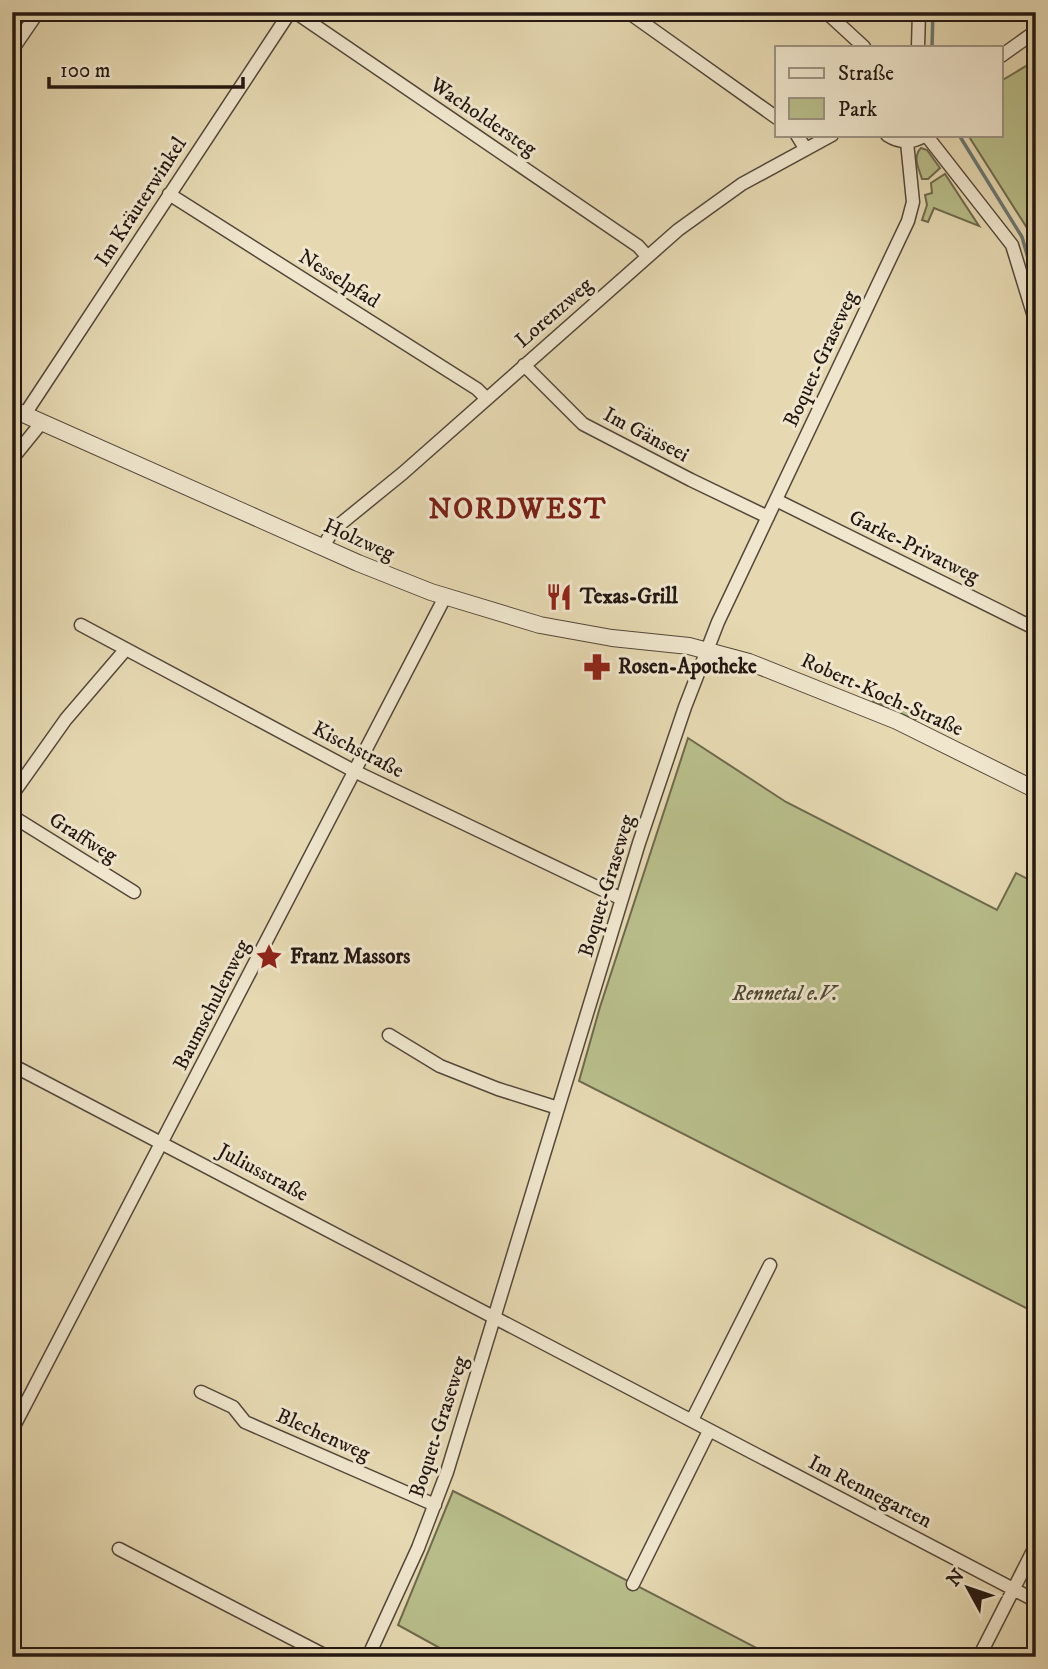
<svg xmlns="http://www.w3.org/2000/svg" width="1048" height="1669" font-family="'IM FELL DW Pica',serif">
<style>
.green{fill:#b8be8a;stroke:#6e6a4e;stroke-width:2}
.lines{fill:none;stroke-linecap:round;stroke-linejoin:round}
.stream{stroke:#697873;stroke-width:3.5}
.minor-casing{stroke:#54483a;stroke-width:15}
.tertiary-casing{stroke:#54483a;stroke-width:18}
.minor{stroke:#efe6cd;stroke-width:12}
.tertiary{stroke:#efe6cd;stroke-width:16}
.labels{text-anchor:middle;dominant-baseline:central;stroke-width:6;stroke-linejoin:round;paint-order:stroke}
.street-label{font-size:21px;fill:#231712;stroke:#efe6cd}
.poi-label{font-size:21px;font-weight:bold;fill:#231712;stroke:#efe6cd;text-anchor:start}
.park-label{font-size:21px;font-style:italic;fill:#504936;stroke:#efe6cd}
.district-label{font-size:28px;font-weight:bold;letter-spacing:2px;fill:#7a1f14;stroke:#efe6cd}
</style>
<rect width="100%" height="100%" fill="#e6d9b2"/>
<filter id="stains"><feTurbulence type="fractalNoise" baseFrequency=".00286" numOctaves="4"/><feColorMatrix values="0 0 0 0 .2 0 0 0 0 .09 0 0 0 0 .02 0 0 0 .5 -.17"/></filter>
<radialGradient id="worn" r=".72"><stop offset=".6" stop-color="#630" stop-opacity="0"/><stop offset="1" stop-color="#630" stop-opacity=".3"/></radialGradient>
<path class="green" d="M1036 60V246L1034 239 968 135H1001V81Z
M921 148 927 150 940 168 928 179H922C919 169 912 157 921 148Z
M945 174 979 226 934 208 928 222 922 220 927 205 925 195 932 193 931 183Z
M876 695 919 714 915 720 873 701Z
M688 738 786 802 997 910 1016 873 1036 883V1313L579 1081 600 1007Z
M453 1491 499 1514 774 1657H456L398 1625Z"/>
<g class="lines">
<path class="stream" d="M932 47 933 12
M959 135 1022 237 1036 286"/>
<defs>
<path id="minor" d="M295 12 638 246 647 256
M628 12 777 118
M826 12 864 47
M918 47 919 12
M12 50 38 12
M1001 56 1036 31
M797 135 805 148
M887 135C901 144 912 143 926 135
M926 135 1012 245 1036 323
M169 194 477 389 486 398
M524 365 583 424 691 480 768 517
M25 414 290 12
M12 459 42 422
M776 500 1036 629
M323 547 333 530 403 473 678 230 742 184 832 135
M81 625 354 771 622 899
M12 795 66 719 126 649
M12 816 134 892
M389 1035 440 1066 498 1089 558 1108
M12 1065 1036 1601
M201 1392 233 1407 245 1422 435 1505
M692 1420 770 1265
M12 1430 445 597
M119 1549 328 1657
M633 1584 709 1431
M368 1657 418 1548 447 1472 639 843 685 707 718 622 908 221 913 202 907 142
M979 1657 1036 1545"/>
<path id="tertiary" d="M12 409 358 563 431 592 540 625 612 638 689 646 749 662 897 721 1036 790"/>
</defs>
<use href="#minor" class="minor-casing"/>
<use href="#tertiary" class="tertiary-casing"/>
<use href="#minor" class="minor"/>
<use href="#tertiary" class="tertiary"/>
</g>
<defs>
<symbol id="restaurant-bare" viewBox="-9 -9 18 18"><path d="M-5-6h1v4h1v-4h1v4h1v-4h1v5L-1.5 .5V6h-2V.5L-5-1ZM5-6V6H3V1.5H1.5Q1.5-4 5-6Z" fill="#8f2418" stroke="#efe6cd" stroke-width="2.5" paint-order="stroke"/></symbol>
<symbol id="pharmacy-bare" viewBox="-9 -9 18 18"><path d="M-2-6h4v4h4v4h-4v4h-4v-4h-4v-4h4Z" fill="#8f2418" stroke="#efe6cd" stroke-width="2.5" paint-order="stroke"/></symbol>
<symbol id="sight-bare" viewBox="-9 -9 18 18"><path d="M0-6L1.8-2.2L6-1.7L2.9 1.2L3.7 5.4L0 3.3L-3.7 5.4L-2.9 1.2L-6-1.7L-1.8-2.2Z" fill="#8f2418" stroke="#efe6cd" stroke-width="2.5" paint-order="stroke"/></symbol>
</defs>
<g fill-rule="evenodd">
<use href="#restaurant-bare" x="540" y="578" width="38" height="38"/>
<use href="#pharmacy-bare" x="578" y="648" width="38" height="38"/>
<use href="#sight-bare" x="250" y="938" width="38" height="38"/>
</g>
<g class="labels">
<g class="street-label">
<text transform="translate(483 117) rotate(34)">Wacholdersteg</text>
<text transform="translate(141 202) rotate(-57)">Im Kräuterwinkel</text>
<text transform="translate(339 279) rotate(32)">Nesselpfad</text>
<text transform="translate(554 313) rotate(-41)">Lorenzweg</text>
<text transform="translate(821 359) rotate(-65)">Boquet-Graseweg</text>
<text transform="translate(646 435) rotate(28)">Im Gänseei</text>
<text transform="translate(359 540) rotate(24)">Holzweg</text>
<text transform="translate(914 547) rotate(26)">Garke-Privatweg</text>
<text transform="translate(882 695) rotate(24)">Robert-Koch-Straße</text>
<text transform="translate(358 750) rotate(27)">Kischstraße</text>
<text transform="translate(83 838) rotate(32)">Graffweg</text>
<text transform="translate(607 886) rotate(-73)">Boquet-Graseweg</text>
<text transform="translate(212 1005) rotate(-63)">Baumschulenweg</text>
<text transform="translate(263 1173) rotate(28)">Juliusstraße</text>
<text transform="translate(439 1427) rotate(-72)">Boquet-Graseweg</text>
<text transform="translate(323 1435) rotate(24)">Blechenweg</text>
<text transform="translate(870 1492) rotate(27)">Im Rennegarten</text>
</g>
<g class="poi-label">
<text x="580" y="597">Texas-Grill</text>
<text x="618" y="667">Rosen-Apotheke</text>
<text x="290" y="957">Franz Massors</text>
</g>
<g class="park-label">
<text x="785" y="994">Rennetal e.V.</text>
</g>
<g class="district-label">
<text x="518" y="509">NORDWEST</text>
</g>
</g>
<rect width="1048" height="1669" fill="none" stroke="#e6d9b2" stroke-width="42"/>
<rect x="14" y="14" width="1020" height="1641" fill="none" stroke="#231712" stroke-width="3.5"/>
<rect x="21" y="21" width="1006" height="1627" fill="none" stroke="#231712" stroke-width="2"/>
<rect x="775" y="46" width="228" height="91" fill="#efe6cd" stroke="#9d9382" stroke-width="2"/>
<rect x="789" y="68" width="35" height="10" fill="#efe6cd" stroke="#9d9382" stroke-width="2"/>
<text x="838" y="80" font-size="21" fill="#231712">Straße</text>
<rect x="789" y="98" width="35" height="21" fill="#b8be8a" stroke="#9d9382" stroke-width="2"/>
<text x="838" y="116" font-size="21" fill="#231712">Park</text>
<g transform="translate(968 1588) rotate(310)" stroke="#efe6cd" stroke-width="5" paint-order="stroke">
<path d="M0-5L12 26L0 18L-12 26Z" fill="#231712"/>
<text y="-10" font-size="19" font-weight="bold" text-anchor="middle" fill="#231712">N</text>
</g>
<path d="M49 77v10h194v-10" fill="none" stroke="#231712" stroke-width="3.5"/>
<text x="60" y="77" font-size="21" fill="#231712" stroke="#efe6cd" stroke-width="5" paint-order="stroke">100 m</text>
<rect width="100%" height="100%" filter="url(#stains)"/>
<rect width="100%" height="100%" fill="url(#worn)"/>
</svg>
